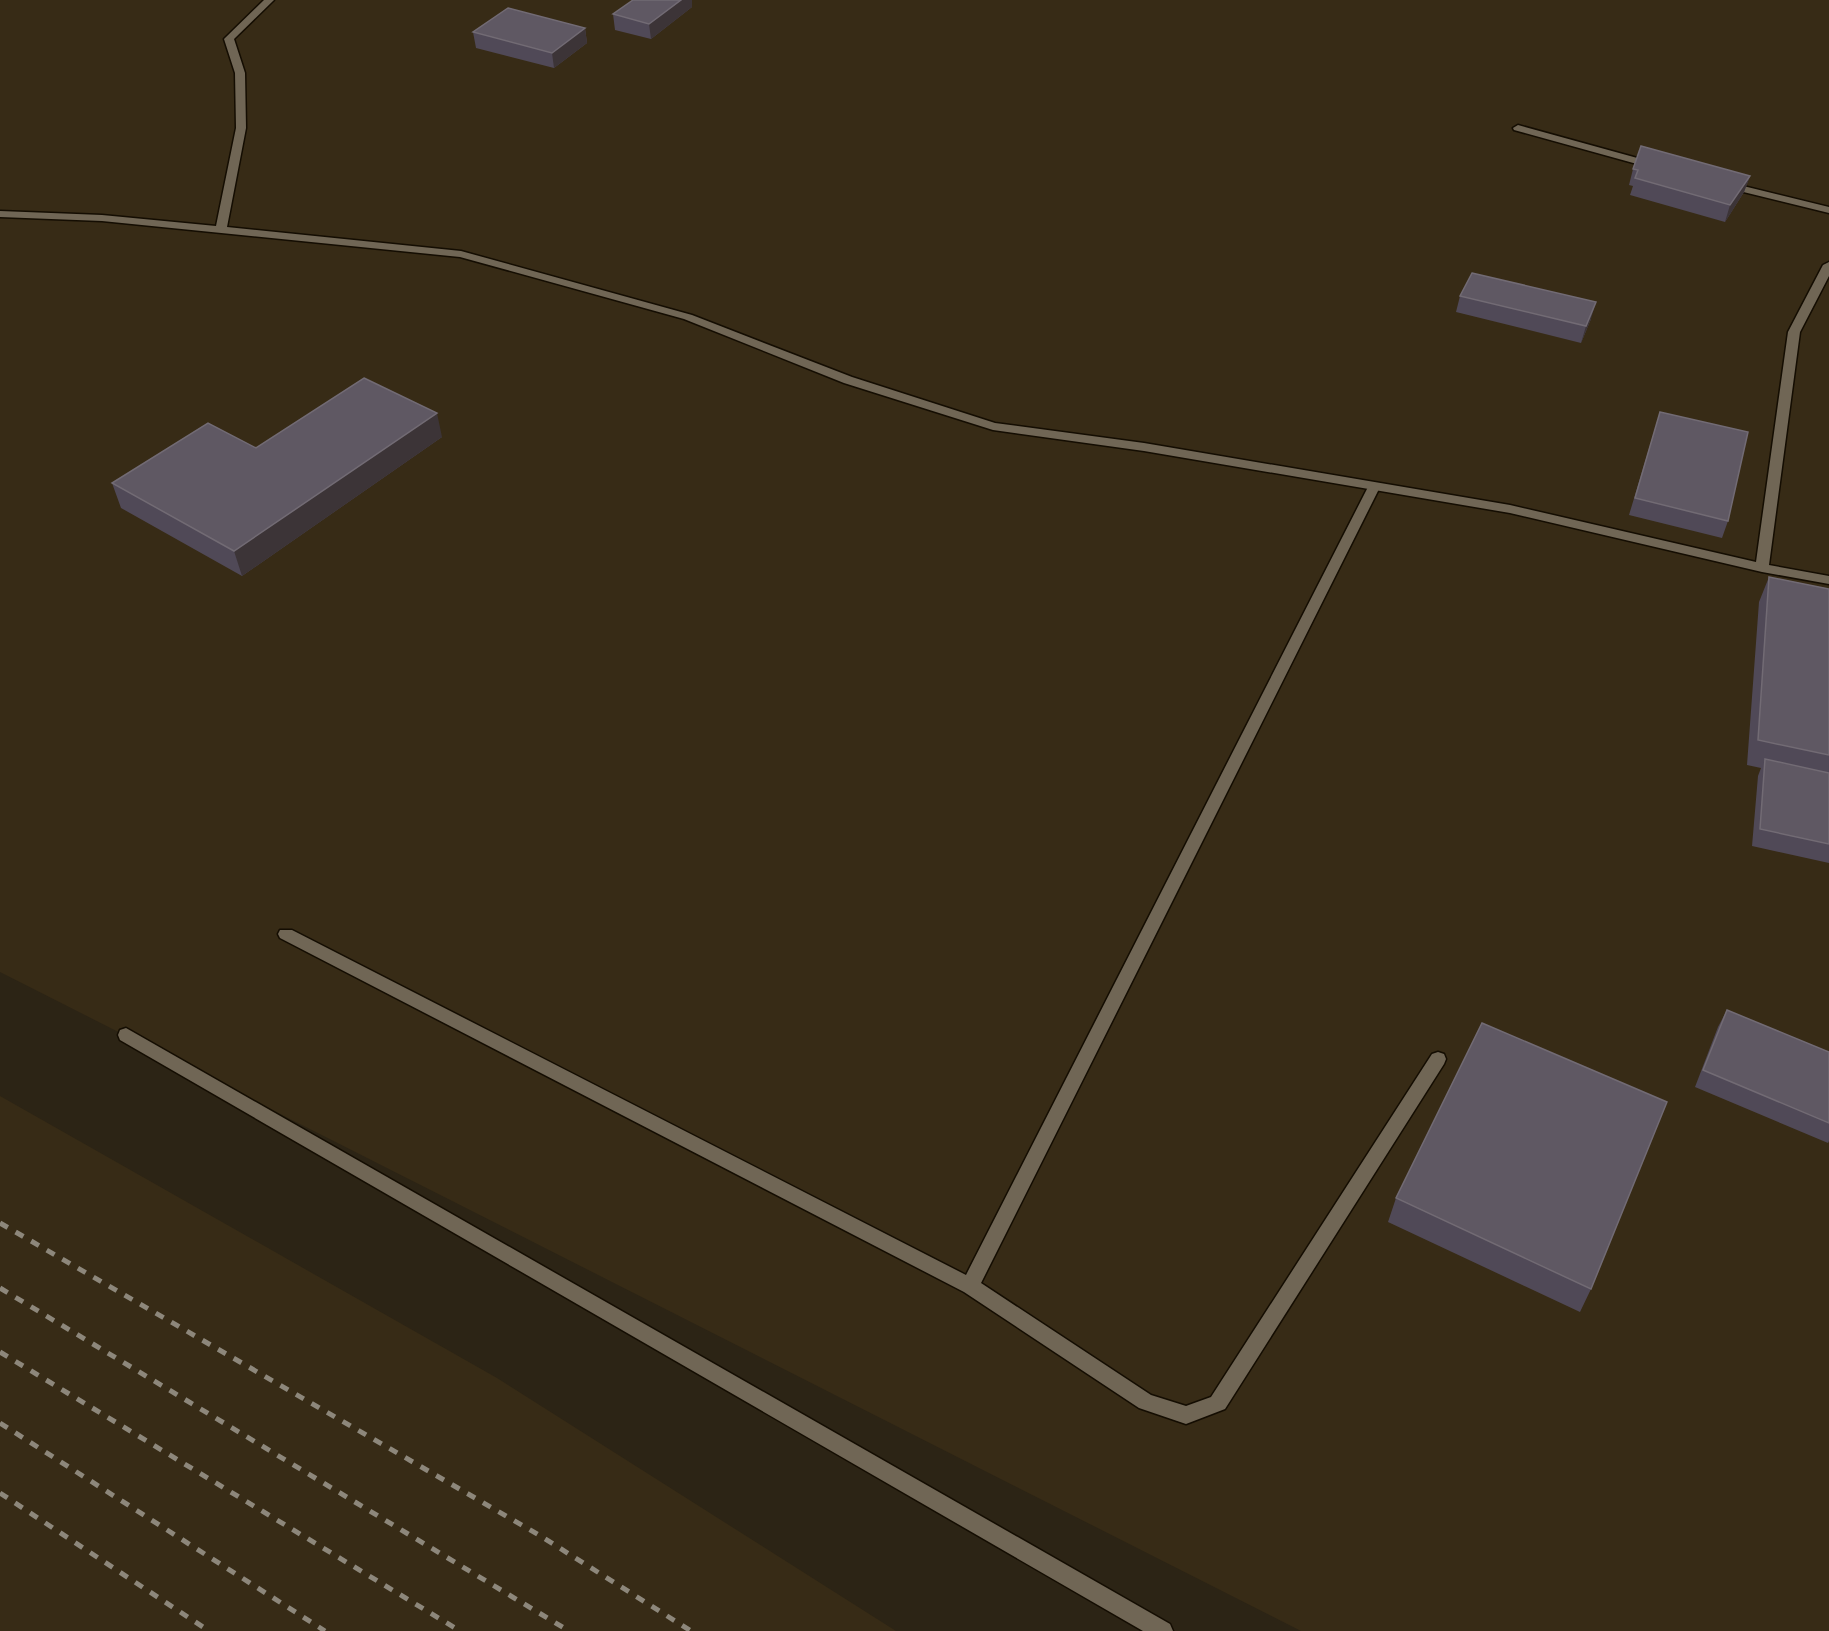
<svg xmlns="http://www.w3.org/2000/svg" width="1829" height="1631" font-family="Quicksand,sans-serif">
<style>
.built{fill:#372b16}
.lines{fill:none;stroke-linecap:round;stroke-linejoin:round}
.service-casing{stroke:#140d02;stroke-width:3}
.minor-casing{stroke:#140d02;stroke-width:3}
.service{fill:#706655;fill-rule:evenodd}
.minor{fill:#706655;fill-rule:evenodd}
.rail{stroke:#8d877b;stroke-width:5;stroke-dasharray:9 9;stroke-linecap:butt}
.wall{fill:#504957}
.shaded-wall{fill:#3c3437}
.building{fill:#5f5863;stroke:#726b74;stroke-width:1.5}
</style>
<rect width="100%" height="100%" fill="#2c2415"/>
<path class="built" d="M0 0H1829V1631H1301L0 972Z
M0 1096 497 1378 896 1631H0Z"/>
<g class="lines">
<defs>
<path id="service" d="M1374 483 1380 487 981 1283 1151 1395 1186 1406 1211 1397 1432 1054 1438 1052 1444 1054 1446 1059 1444 1064 1225 1409 1186 1424 1139 1408 964 1292 280 938 278 934 280 930H292L966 1275 1368 487Z"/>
<path id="minor" d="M264 0H274L234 39 245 73 246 128 227 227 461 251 692 315 852 377 995 423 1144 443 1510 505 1756 562 1788 332 1823 265 1829 262V276L1800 332 1769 565 1829 576V584L1762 572 1510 513 1144 451 993 430 844 383 684 319 460 257 102 221 0 217V211L102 215 216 226 236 128 235 73 224 39Z
M1518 125 1659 164 1660 166 1655 169 1514 130 1513 128Z
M1727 182 1829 207V213L1723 187V183Z
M126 1028 1170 1624 1173 1631H1143L120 1040 118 1035 120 1030Z"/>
</defs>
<use href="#service" class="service-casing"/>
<use href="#minor" class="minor-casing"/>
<use href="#service" class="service"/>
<use href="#minor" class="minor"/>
<path class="rail" d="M0 1223 539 1535 691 1631
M0 1288 569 1631
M0 1352 460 1631
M0 1423 325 1631
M0 1493 209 1631"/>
</g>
<path class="wall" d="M633 0H692V7L651 39 615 30 613 14Z
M585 28 587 43 554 68 476 48 473 32Z
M1633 169 1750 176 1744 192 1725 222 1630 195 1633 186 1629 185Z
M1460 296 1591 319 1581 343 1456 312Z
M1660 412 1728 521 1722 538 1629 515Z
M442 437 242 576 121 508 112 483 256 448Z
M1769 577 1829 589V863L1752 846 1758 776 1761 768 1747 765 1759 602Z
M1727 1010 1829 1052V1141L1828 1143 1695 1087 1718 1027Z
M1396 1198 1591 1289 1580 1312 1388 1222Z"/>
<path class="shaded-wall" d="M681 0H692V7L651 39 649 24Z
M585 28 587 43 554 68 552 53Z
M1750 176 1744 192 1725 222 1730 205Z
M1596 302 1591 319 1581 343 1586 326Z
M437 413 442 437 242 576 234 551Z"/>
<path class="building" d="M633 0H681L649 24 613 14Z
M508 8 585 28 552 53 473 32Z
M1641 146 1750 176 1730 205 1635 178 1638 170 1633 169Z
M1472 273 1596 302 1586 326 1460 296Z
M364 378 437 413 234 551 112 483 208 423 256 448Z
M1660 412 1748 432 1728 521 1635 498Z
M1769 577 1829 589V755L1758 740Z
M1765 759 1829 773V844L1760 829Z
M1727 1010 1829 1052V1123L1703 1070Z
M1482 1023 1667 1102 1591 1289 1396 1198Z"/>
</svg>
